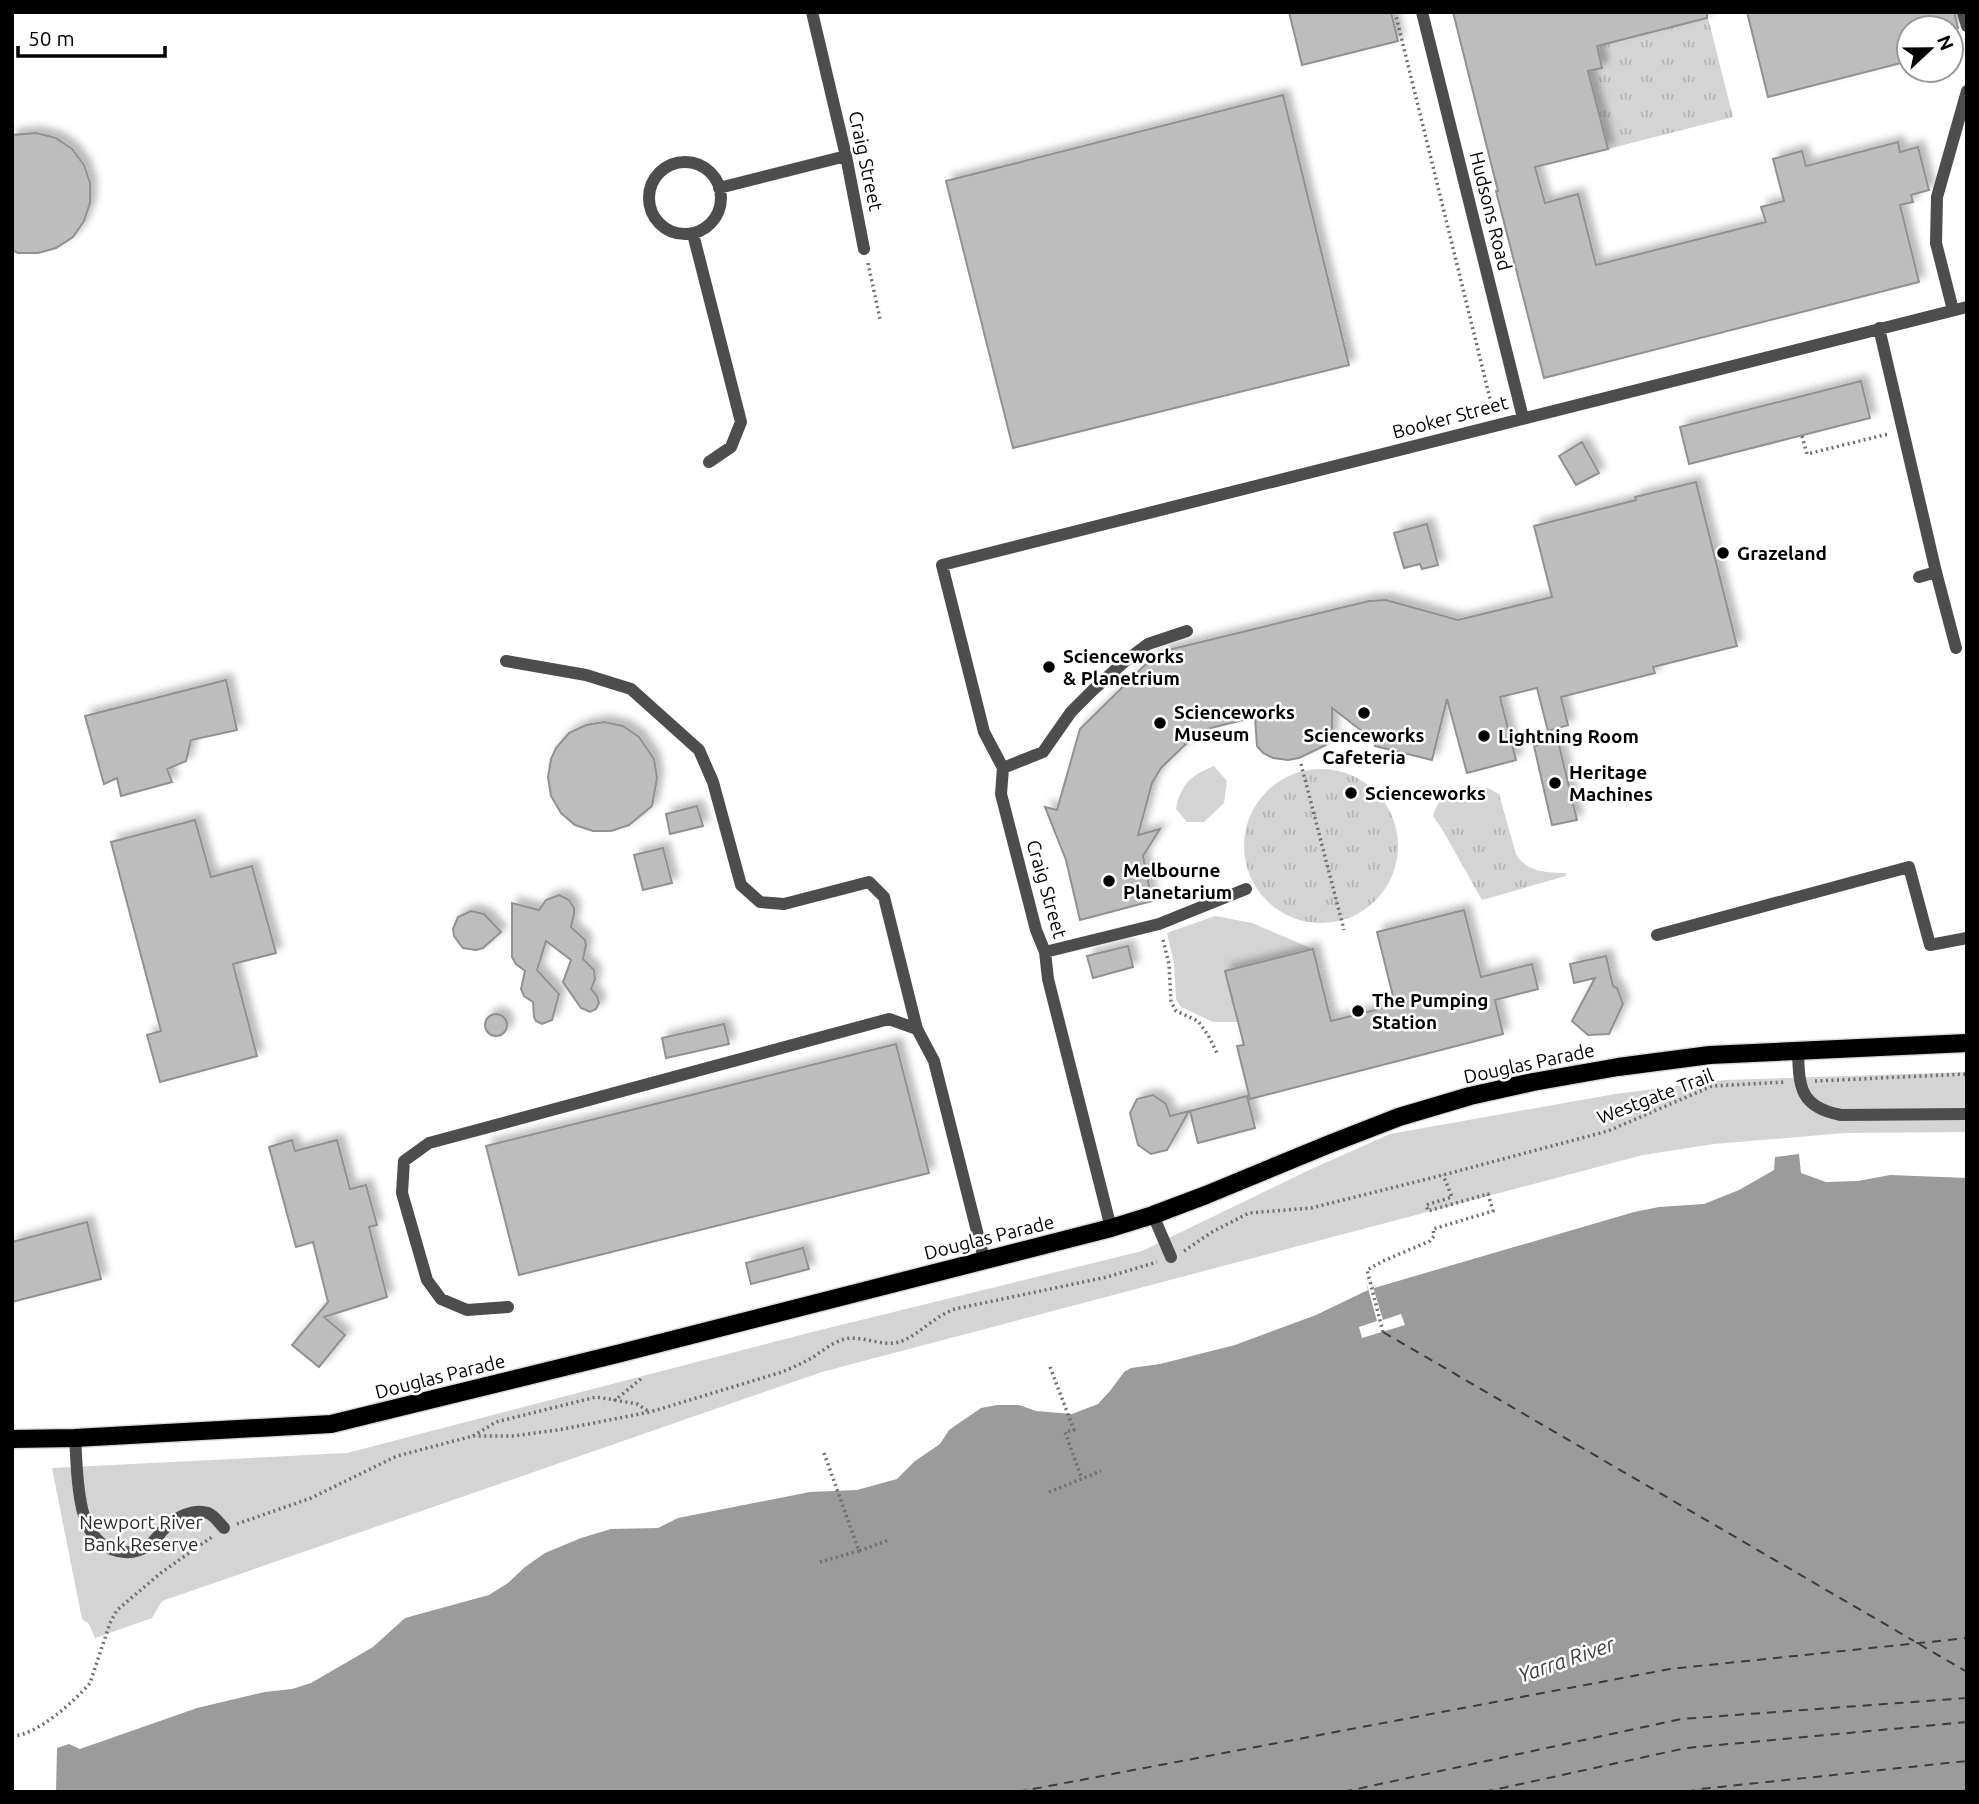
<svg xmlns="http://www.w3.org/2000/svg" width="1979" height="1804" font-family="Ubuntu,sans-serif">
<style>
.grass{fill:url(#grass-tufts)}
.park{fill:#d4d4d4}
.water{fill:#9b9b9b}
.pier{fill:#fff}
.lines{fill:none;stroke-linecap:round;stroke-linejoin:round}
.ferry{stroke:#3c3c3c;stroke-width:2;stroke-dasharray:9 7;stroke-linecap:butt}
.building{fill:#bdbdbd;stroke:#919191;stroke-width:2;filter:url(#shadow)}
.major-casing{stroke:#dbdbdb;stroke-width:21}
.path{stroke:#6f6f6f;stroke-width:3.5;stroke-dasharray:2 3.5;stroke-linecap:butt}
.minor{stroke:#4d4d4d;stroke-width:12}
.major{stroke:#000;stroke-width:18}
.poi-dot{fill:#000;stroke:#fff;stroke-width:2.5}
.labels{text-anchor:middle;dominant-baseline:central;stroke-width:5;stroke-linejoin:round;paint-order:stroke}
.street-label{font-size:19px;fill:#000;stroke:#fff}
.poi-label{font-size:19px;font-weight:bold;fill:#000;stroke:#fff;text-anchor:start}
.park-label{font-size:19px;fill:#2b2b2b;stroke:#fff}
.water-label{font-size:21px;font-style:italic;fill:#3c3c3c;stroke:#fff}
</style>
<defs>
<pattern id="grass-tufts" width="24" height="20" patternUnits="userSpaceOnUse" patternTransform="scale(1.75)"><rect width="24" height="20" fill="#d4d4d4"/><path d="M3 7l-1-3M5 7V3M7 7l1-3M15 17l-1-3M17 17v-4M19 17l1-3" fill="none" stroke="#b4b4b4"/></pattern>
<filter id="shadow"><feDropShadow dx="6" dy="-6" stdDeviation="3.5" flood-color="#0004"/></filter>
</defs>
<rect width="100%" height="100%" fill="#fff"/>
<path class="grass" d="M1708 18 1733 117 1608 149 1588 71 1602 68 1597 46Z
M1244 846a77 77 0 1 1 154 0a77 77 0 1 1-154 0Z
M1497 793 1499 794 1516 854C1526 872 1547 873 1566 873V876L1482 900 1442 829C1463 828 1500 820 1497 793Z"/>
<path class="park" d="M1214 766 1227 781 1224 803 1204 822H1187L1176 809C1181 784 1191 775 1214 766Z
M1468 787 1488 788 1497 793C1501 821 1463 828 1442 829L1433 816C1442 792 1444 793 1468 787Z
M1215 916 1252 923 1313 949 1226 971 1238 1022H1213L1181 1007 1176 999 1174 963 1167 933Z
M1967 1072V1132L1845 1133 1714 1144 1643 1155 822 1372 162 1601 152 1618 95 1638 89 1624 82 1619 52 1468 347 1453 812 1332 1142 1251 1307 1171 1390 1134 1615 1094 1724 1080Z"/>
<path class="water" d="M1799 1154 1801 1173 1826 1182 1858 1181 1890 1175 1967 1178V1792H56L57 1748 69 1744 80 1749 197 1708 265 1692 292 1689 311 1683 373 1647 405 1618 489 1595 508 1583 525 1567 545 1553 581 1538 611 1529 658 1528 678 1518 810 1492 857 1490 897 1479 915 1461 940 1444 949 1430 981 1408 997 1405H1019L1036 1411 1072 1414 1098 1404 1110 1391 1124 1372 1131 1368 1160 1364 1235 1345 1316 1315 1368 1290 1366 1281 1371 1280 1374 1288 1634 1212 1659 1207 1704 1204 1739 1190 1774 1170 1775 1157Z"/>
<path class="pier" d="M1371 1280 1383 1320 1401 1314 1405 1325 1362 1338 1359 1327 1377 1321 1366 1281Z"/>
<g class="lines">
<path class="ferry" d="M1383 1332 1914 1641
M1919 1644 1967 1672
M1017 1792 1670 1669 1967 1638
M1343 1792 1681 1719 1967 1698
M1484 1792 1686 1748 1967 1722
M1686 1792 1700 1789 1967 1761"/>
</g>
<path class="building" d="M1289 12H1391L1398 41 1302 65Z
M1453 12H1707V18L1597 46 1602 68 1588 71 1608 149 1535 167 1545 203 1578 194 1596 265 1766 222 1761 207 1784 201 1773 159 1802 151 1806 166 1898 142 1900 152 1918 147 1929 190 1911 195 1913 202 1900 205 1919 282 1544 378 1496 191H1498Z
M1747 12H1954L1958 28H1909V61L1768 97Z
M1283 95 1349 365 1013 448 946 181Z
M36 133 56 138 72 149 84 165 90 183V203L84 221 73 237 56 248 38 253H18L12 250V135Z
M1861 381 1870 418 1689 464 1680 427Z
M1582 442 1599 473 1576 485 1559 456Z
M1696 482 1737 646 1653 667 1655 673 1561 697 1568 725 1548 731 1537 688 1500 697 1516 760 1467 773 1447 699 1432 760 1375 746 1377 738 1363 732 1332 708V735L1326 745 1299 758 1288 760 1273 758 1263 753 1257 746 1255 717 1207 729 1192 738 1161 768 1152 783 1138 835 1160 829 1143 856 1152 901 1080 920 1066 860 1045 807 1057 810 1080 729 1149 661 1164 651 1369 601 1386 600 1458 620 1552 597 1534 526 1636 500 1635 497Z
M1427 524 1438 565 1422 569 1420 564 1404 568 1394 533Z
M226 680 237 730 191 740 186 761 167 769 172 782 121 796 117 778 104 784 85 716Z
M604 722 623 726 639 737 654 759 657 778 652 806 629 825 611 831H593L575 825 561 813 551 796 548 777 551 759 556 748 569 733 586 725Z
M1558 741 1577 820 1552 825 1534 746Z
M697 806 703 826 670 834 666 814Z
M195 820 211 877 252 866 276 953 233 964 257 1056 160 1082 147 1035 161 1031 111 842Z
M663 848 672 883 643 890 634 855Z
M559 895 569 900 574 908V914L571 927 585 940 586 945 583 959 594 970 595 979 591 989 597 996 599 1003 596 1009 590 1012 581 1008 563 982 571 960 546 941 537 970 559 994 552 1020 542 1024 536 1021 534 1017 533 1002 524 996 521 989 525 971 516 964 512 957V903L539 910 546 900Z
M1464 910 1481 977 1532 964 1538 989 1495 1000 1503 1034 1250 1099 1237 1046 1244 1045 1225 971 1313 949 1331 1021 1375 1010 1395 1004 1377 932Z
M471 911 484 914 501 932 483 948 476 950 463 948 454 936 453 929 458 917Z
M1128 946 1133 967 1093 978 1087 956Z
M1606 956 1613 986 1617 988 1623 1004 1609 1034 1588 1035 1572 1021 1595 978 1574 983 1570 964Z
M485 1025a11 11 0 1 1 22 0a11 11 0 1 1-22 0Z
M724 1024 729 1044 666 1058 662 1038Z
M896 1044 929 1173 519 1275 486 1146Z
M1153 1095 1166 1104 1170 1116 1189 1111 1167 1150 1151 1154 1138 1145 1130 1113 1137 1099Z
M1247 1096 1255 1128 1198 1143 1190 1111Z
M292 1140 295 1151 337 1140 350 1189 366 1185 377 1225 369 1227 387 1297 324 1317 345 1335 319 1367 292 1345 328 1302 313 1242 296 1247 269 1147Z
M87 1222 101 1279 12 1302V1242Z
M803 1248 809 1269 751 1284 746 1263Z"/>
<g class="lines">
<defs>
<path id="major" d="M12 1439 75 1438 331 1424 617 1354 1111 1228 1153 1215 1206 1195 1332 1143 1399 1117 1470 1096 1533 1082 1618 1067 1710 1055 1967 1043"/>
</defs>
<use href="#major" class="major-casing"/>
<path class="path" d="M1395 12 1493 411
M868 263 880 319
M1802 436 1807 454 1888 434
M1301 764 1344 930
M1163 940 1169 964 1171 1002 1176 1011 1198 1021 1208 1035 1217 1053
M1815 1081 1967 1074
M1184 1251 1212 1232 1249 1213 1311 1208 1443 1175 1608 1131 1712 1086 1786 1082
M1383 1332 1367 1270 1383 1261 1430 1241 1434 1236 1433 1229 1493 1211 1488 1194 1428 1211 1426 1205 1452 1197 1443 1175
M1050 1367 1074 1430 1065 1432 1082 1479
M641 1379 615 1400 637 1404 648 1411
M473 1436 496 1422 596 1397 615 1400
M824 1453 859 1551 889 1540
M1049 1492 1101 1471
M237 1524 311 1498 397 1456 473 1436H514L558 1430 650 1412 782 1372C792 1368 802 1363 812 1358 822 1351 833 1342 845 1339 863 1335 881 1347 899 1342 918 1336 934 1316 955 1309L1107 1277 1157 1262
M820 1562 859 1551
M12 1736C36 1736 75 1701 90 1683L110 1623 117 1610 162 1572 212 1537"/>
<path class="minor" d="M812 12 846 156 864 249
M1422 12 1523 418
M1963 12 1967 26
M649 198a36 36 0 1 1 72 0a36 36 0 1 1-72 0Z
M719 188 846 156
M693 234 741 422 731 447 709 462
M1953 310 1936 243 1937 197 1967 91
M1879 328 1936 572 1956 648
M1919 577 1936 572
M506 661 586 675 631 689 699 750 713 782 741 885 760 902 784 904 869 882 884 897 917 1029
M1003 768 1043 752 1071 712 1093 690 1124 662 1148 644 1187 631
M1657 935 1909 867 1930 945 1967 938
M1045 952 1159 924 1246 889
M1798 1050C1799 1086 1799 1107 1841 1115L1967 1114
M1153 1215 1171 1257
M1111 1228 1048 979 1045 952 1036 930 1001 794 1003 768 984 732 942 565 1967 307
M508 1307 467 1310 441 1299 427 1280 402 1193 404 1161 429 1143 889 1019 917 1029 934 1061 984 1259
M75 1438C78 1473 74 1543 118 1551 129 1554 140 1551 149 1545 155 1541 159 1534 164 1529 174 1518 193 1508 208 1513 215 1516 219 1523 224 1528"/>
<use href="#major" class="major"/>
</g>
<g class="poi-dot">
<circle cx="1723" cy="553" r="7"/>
<circle cx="1049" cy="667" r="7"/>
<circle cx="1364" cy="713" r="7"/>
<circle cx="1160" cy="723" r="7"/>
<circle cx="1484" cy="736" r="7"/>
<circle cx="1555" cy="783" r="7"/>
<circle cx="1351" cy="793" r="7"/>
<circle cx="1109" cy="881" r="7"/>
<circle cx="1358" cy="1011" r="7"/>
</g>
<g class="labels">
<g class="street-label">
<text transform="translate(866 161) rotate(78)">Craig Street</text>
<text transform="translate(1491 211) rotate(76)">Hudsons Road</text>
<text transform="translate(1450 417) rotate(-15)">Booker Street</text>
<text transform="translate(1047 889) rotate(74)">Craig Street</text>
<text transform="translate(1529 1063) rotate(-12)">Douglas Parade</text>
<text transform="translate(1655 1096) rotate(-21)">Westgate Trail</text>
<text transform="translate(989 1237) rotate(-14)">Douglas Parade</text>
<text transform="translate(440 1376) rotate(-14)">Douglas Parade</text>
</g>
<g class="poi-label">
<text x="1737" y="553">Grazeland</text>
<text x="1063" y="656">Scienceworks<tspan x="1063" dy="22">&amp; Planetrium</tspan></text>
<text x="1174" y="712">Scienceworks<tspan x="1174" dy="22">Museum</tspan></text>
<text x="1364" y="735" text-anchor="middle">Scienceworks<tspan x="1364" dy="22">Cafeteria</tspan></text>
<text x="1498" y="736">Lightning Room</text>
<text x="1569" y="772">Heritage<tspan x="1569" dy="22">Machines</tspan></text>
<text x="1365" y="793">Scienceworks</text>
<text x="1123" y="870">Melbourne<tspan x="1123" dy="22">Planetarium</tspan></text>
<text x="1372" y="1000">The Pumping<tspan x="1372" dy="22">Station</tspan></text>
</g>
<g class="park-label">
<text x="141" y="1522">Newport River<tspan x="141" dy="22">Bank Reserve</tspan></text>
</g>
<g class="water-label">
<text transform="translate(1566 1659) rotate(-19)">Yarra River</text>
</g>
</g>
<rect width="1979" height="1804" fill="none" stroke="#000000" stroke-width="28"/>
<g transform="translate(1930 49) rotate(68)"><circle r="33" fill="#ffffff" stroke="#999999" stroke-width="2"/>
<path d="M0-5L12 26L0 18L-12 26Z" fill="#000000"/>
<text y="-10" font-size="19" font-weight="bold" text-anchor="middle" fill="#000000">N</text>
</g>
<path d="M18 46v10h147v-10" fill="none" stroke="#000000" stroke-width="3.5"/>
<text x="28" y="46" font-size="21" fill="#000000" stroke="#ffffff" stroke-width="5" paint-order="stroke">50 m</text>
</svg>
